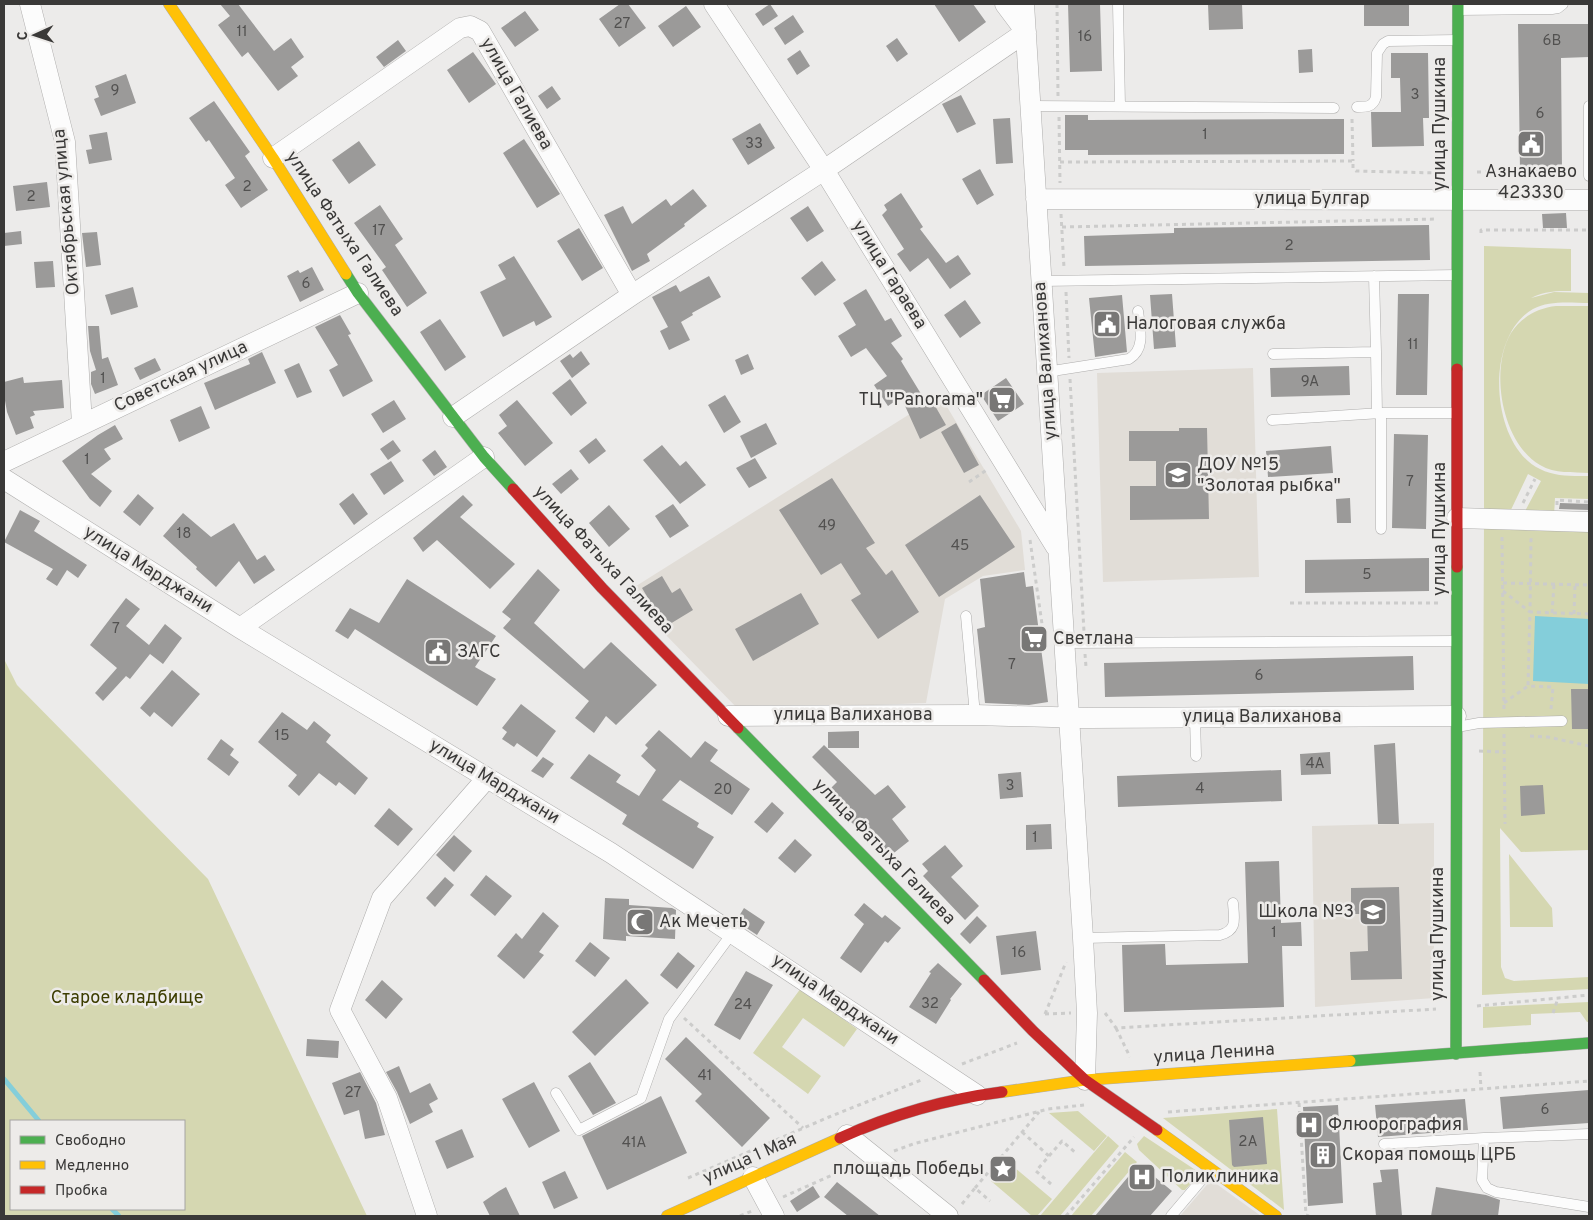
<svg xmlns="http://www.w3.org/2000/svg" width="1593" height="1220" font-family="Overpass,sans-serif">
<style>
.built{fill:#e1ddd7}
.green{fill:#d5d7b1;fill-rule:evenodd}
.water{fill:#84ceda}
.lines{fill:none;stroke-linecap:round;stroke-linejoin:round}
.stream{stroke:#84ceda;stroke-width:5}
.building{fill:#9b9a99}
.lane-casing{stroke:#aeadac;stroke-width:11}
.street-casing{stroke:#aeadac;stroke-width:21}
.fast-casing{stroke:#aeadac;stroke-width:12}
.slow-casing{stroke:#aeadac;stroke-width:12}
.jam-casing{stroke:#aeadac;stroke-width:12}
.path{stroke:#cccccb;stroke-width:3;stroke-dasharray:4 4;stroke-linecap:butt}
.lane{stroke:#fcfcfc;stroke-width:10}
.street{stroke:#fcfcfc;stroke-width:20}
.fast{stroke:#4caf50;stroke-width:11}
.slow{stroke:#ffc107;stroke-width:11}
.jam{stroke:#c62828;stroke-width:11}
.labels{text-anchor:middle;dominant-baseline:central;stroke-width:5;stroke-linejoin:round;paint-order:stroke}
.number-label{font-size:15px;fill:#525150}
.street-label{font-size:18px;fill:#3a3938;stroke:#edebe9}
.poi-label{font-size:18px;fill:#3a3938;stroke:#edebe9;text-anchor:start}
.park-label{font-size:18px;fill:#3c3d00;stroke:#edebe9}
</style>
<rect width="100%" height="100%" fill="#ecebea"/>
<path class="built" d="M1253 368 1259 577 1103 582 1097 373Z
M940 395 1021 531 1025 570 983 576 945 599 926 703 739 710 625 593Z
M1434 823V998L1315 1007 1312 826Z
M1211 1180 1261 1216H1180Z"/>
<path class="green" d="M1484 246 1571 249V291C1557 291 1544 291 1531 298L1554 292 1589 293V303C1571 303 1550 300 1533 309 1483 338 1491 446 1540 469 1556 477 1573 476 1589 476V499L1555 498 1554 516 1523 515 1541 481 1528 474 1509 514H1484Z
M1556 306H1589V473C1573 472 1555 474 1540 465 1502 443 1489 370 1511 333 1521 317 1538 308 1556 306Z
M1484 522 1589 527V850L1521 852 1500 828 1501 967 1505 978 1514 981 1589 977V989L1482 995Z
M4 659 17 685 208 879 367 1216H4ZM11 1121H184V1209H11Z
M1509 854 1552 908 1553 927H1510Z
M801 988 857 1029 844 1047 803 1018 782 1047 821 1076 808 1094 753 1053Z
M1589 1002V1022H1587L1580 1012 1531 1014V1025L1483 1028V1007Z
M1277 1109 1284 1210 1163 1118Z
M1078 1111 1107 1136 1094 1151 1049 1113Z
M1108 1136 1119 1146 1060 1216H1040Z
M1144 1136 1197 1171 1194 1180 1185 1190H1182L1139 1150 1137 1144Z
M1125 1152 1137 1162 1091 1216H1071Z
M1008 1162 1052 1199 1037 1216H1032L991 1181Z"/>
<path class="water" d="M1535 616 1589 619V684L1533 681Z"/>
<g class="lines">
<path class="stream" d="M4 1079 39 1121
M112 1209 119 1216"/>
</g>
<path class="building" d="M220 4H238L274 51 291 38 304 57 291 67 298 76 278 91 248 52 242 57 218 25 230 16Z
M620 4H628L646 28 619 47 599 19Z
M770 4 778 16 763 26 755 14Z
M934 4H973L986 22 959 42Z
M1068 4H1100L1102 71 1070 72Z
M1208 4H1242L1243 29 1209 30Z
M1364 4H1409V26H1364Z
M686 6 701 27 673 47 658 26Z
M525 11 539 30 515 47 501 28Z
M793 15 804 32 785 45 774 28Z
M1518 24H1589V57L1561 58 1562 171H1520Z
M897 38 908 54 897 62 886 46Z
M398 40 406 51 384 67 376 57Z
M1312 49 1313 72 1299 73 1298 50Z
M800 50 810 66 797 75 787 59Z
M473 52 496 84 469 103 447 70Z
M1391 53H1428L1429 118H1423L1424 146 1372 147 1371 112H1401L1400 78H1391Z
M126 74 136 103 101 116 94 99 99 97 95 86Z
M552 86 561 99 547 109 538 96Z
M961 95 976 124 957 133 942 104Z
M214 101 250 152 245 156 268 190 241 208 225 185 235 178 209 140 206 142 189 118Z
M1065 115H1088V120L1344 119V154L1088 155V150H1065Z
M1010 118 1013 163 996 164 993 119Z
M760 123 775 148 748 165 732 139Z
M107 132 112 160 89 164 86 150 92 149 89 135Z
M524 139 560 194 537 208 503 153Z
M359 141 376 165 349 184 332 160Z
M980 169 994 195 977 205 962 179Z
M47 182 50 207 16 211 13 186Z
M693 189 707 206 684 224 685 226 647 254 650 261 632 271 604 215 623 206 632 224 666 199 671 206Z
M901 193 923 227 920 229 946 263 958 255 971 274 950 289 928 258 910 272 897 254 904 249 882 215 887 210 884 205Z
M380 205 403 239 395 245 427 293 407 307 382 270 386 267 354 223Z
M808 206 824 231 807 242 790 218Z
M1566 213 1567 228H1543L1542 214Z
M1429 225 1430 260 1085 266 1084 236 1174 233V228Z
M579 228 603 268 582 281 557 241Z
M21 231 22 244 4 246V233Z
M97 232 101 265 86 267 82 233Z
M514 256 552 317 536 326 534 321 503 337 480 292 506 279 498 265Z
M53 261 55 287 36 288 34 262Z
M822 261 836 280 815 296 801 278Z
M312 267 324 290 300 302 287 276 298 270 300 273Z
M709 276 721 297 692 313 693 315 681 322 690 340 669 350 660 331 668 327 652 297 676 285 680 292Z
M133 287 138 307 111 315 105 295Z
M866 289 885 321 891 318 902 336 891 343 903 359 901 361 929 407 934 404 946 425 920 439 901 397 888 406 874 385 887 376 866 348 851 357 838 336 856 325 843 303Z
M1172 294 1176 347 1154 349 1150 295Z
M1398 294H1429L1427 395H1396Z
M1122 295 1127 352 1095 357 1089 298Z
M965 300 981 323 960 338 944 315Z
M340 315 351 334 348 335 373 381 343 397 329 370 338 365 315 327Z
M440 319 466 357 445 371 420 332Z
M88 326H99L102 359 108 357 118 385 95 394 91 384V372L96 370 90 351Z
M581 351 590 364 572 378 560 361 570 354 573 358Z
M262 352 276 383 215 410 204 383 250 364 248 359Z
M748 354 754 369 741 375 735 360Z
M155 358 161 370 140 380 134 368Z
M299 363 312 392 297 398 284 370Z
M1349 366 1350 395 1271 397 1270 368Z
M23 377 24 383 62 380 64 408 33 411 35 415 30 417 34 428 16 435 7 412 4 395V382Z
M1006 378 1024 404 998 421 981 395Z
M570 379 587 403 571 416 552 393Z
M725 395 741 422 724 433 708 405Z
M394 400 406 419 383 433 371 414Z
M517 400 553 443 525 466 498 433 507 426 499 415Z
M201 406 210 428 179 442 170 420Z
M766 423 777 444 751 458 740 436Z
M956 423 979 465 964 473 941 432Z
M115 425 123 439 104 449 111 459 91 474 112 491 100 507 90 499 62 461 98 435Z
M1179 428H1207L1209 519 1130 520V486H1156V461H1129V431H1179Z
M1394 434 1428 435 1426 529 1392 528Z
M596 438 606 451 589 464 579 451Z
M393 440 401 451 388 460 380 449Z
M662 445 680 466 686 461 706 485 680 504 643 460Z
M1331 446 1333 473 1268 477 1266 451Z
M435 450 447 467 434 476 422 460Z
M755 458 767 478 749 488 736 468Z
M391 461 404 481 384 495 370 474Z
M571 469 579 479 561 494 552 484Z
M832 478 875 543 866 548 886 575 892 570 919 612 878 639 851 600 861 594 841 563 821 575 779 510Z
M353 493 368 514 354 525 339 504Z
M138 494 154 508 140 526 123 512Z
M463 495 473 505 460 517 515 564 490 589 437 540 423 552 413 538Z
M980 495 1015 547 939 597 905 545Z
M1350 498 1351 523H1337L1336 499Z
M1560 503 1589 504V510L1559 509Z
M673 504 689 526 670 538 655 516Z
M609 505 630 529 609 547 589 523Z
M20 510 40 521 34 531 87 565 78 578 67 570 57 586 46 579 53 569 4 542Z
M183 513 211 537 234 523 257 560 265 555 275 570 254 584 239 561 216 587 196 569 197 567 163 536Z
M1429 558V591L1305 593V560Z
M538 569 560 590 534 623 584 669 611 642 657 685 616 725 606 716 594 733 575 718 589 701 503 628 511 619 502 612Z
M1024 572 1026 587 1033 586 1048 702 1029 705 985 703 977 629 985 627 980 579Z
M662 576 672 593 680 588 693 610 665 627 642 588Z
M407 579 496 636 475 667 496 679 477 706 355 629 348 639 335 631 350 608 379 623Z
M801 593 819 624 753 661 735 629Z
M126 598 140 609 126 626 149 645 165 624 182 638 163 664 150 654 130 679 126 676 103 701 95 693 117 668 90 645Z
M1413 656 1414 690 1105 697 1104 663Z
M172 670 200 694 172 727 154 712 150 717 140 708Z
M1571 689H1589V729H1572Z
M521 704 556 731 537 757 517 743 514 747 502 739 507 732 502 728Z
M282 712 307 730 314 721 331 735 326 742 368 778 355 795 339 782 336 786 319 773 299 796 288 786 297 775 258 742Z
M659 730 691 758 705 741 718 750 710 761 750 789 732 815 680 780 662 800 699 823 697 827 714 837 693 869 622 824 627 815 570 778 589 754 621 775 616 782 639 796 656 770 641 756 648 748 645 745Z
M859 731V748H828V732Z
M221 739 234 749 230 755 239 762 229 776 207 759Z
M1395 743 1399 824H1378L1374 745Z
M824 745 875 795 888 785 906 807 892 819 909 841 890 856 866 826 861 831 850 821 855 816 829 790 837 782 812 757Z
M1330 752 1331 774 1301 775 1300 754Z
M543 757 554 764 543 778 531 771Z
M1281 770 1282 801 1118 807 1117 776Z
M1021 772 1023 797 1000 799 998 774Z
M1543 785 1545 814 1521 816 1520 786Z
M772 802 784 813 767 833 754 822Z
M389 808 413 829 398 846 374 826Z
M1051 824 1052 849 1026 850V825Z
M454 835 472 851 454 872 436 855Z
M795 839 812 855 795 873 778 858Z
M945 845 963 866 951 877 979 906 965 920 923 876 928 871 922 864Z
M1279 861 1281 923 1301 922 1302 946H1282L1284 1007 1124 1012 1122 945 1165 944 1166 965 1248 963 1245 862Z
M486 875 512 896 495 916 470 895Z
M445 877 454 885 435 907 426 898Z
M1399 887 1402 979 1351 980 1350 952 1368 951 1367 914H1351V888Z
M605 898 629 899V905L672 908 676 910 675 939 626 936V941L603 939Z
M864 903 882 918 885 915 901 928 888 943 885 941 861 973 840 958 864 924 854 915Z
M744 908 765 922 757 935 736 921Z
M543 912 559 926 539 952 544 955 524 979 497 956 516 933 522 939Z
M977 916 987 926 970 944 960 934Z
M1036 931 1041 970 1001 975 996 936Z
M590 942 610 958 595 977 575 961Z
M678 952 695 966 677 989 660 975Z
M938 963 962 984 950 999 951 1000 936 1024 909 1007 931 973 929 972Z
M746 971 773 985 740 1040 714 1025Z
M626 979 649 1003 595 1056 572 1032Z
M382 980 403 999 386 1019 365 1000Z
M686 1037 770 1118 742 1147 695 1101 702 1094 665 1059Z
M307 1039 339 1041 338 1058 306 1056Z
M590 1062 616 1103 593 1115 568 1076Z
M399 1066 410 1093 430 1083 438 1099 429 1104 433 1112 410 1124 397 1092 386 1072Z
M360 1072 376 1103 385 1135 365 1139 359 1110 344 1115 332 1083Z
M534 1082 560 1131 529 1148 502 1099Z
M1589 1090V1123L1503 1129 1500 1097Z
M661 1096 687 1153 607 1190 582 1136Z
M1465 1099 1468 1130 1378 1137 1375 1105Z
M1338 1105 1343 1203 1308 1206 1303 1107Z
M1263 1117 1267 1164 1234 1167 1232 1165 1229 1120Z
M462 1129 474 1157 447 1169 435 1141Z
M1139 1164 1172 1191 1150 1216H1095Z
M1398 1169 1402 1216H1376L1373 1183 1382 1182 1380 1170Z
M565 1171 578 1198 554 1209 542 1182Z
M837 1182 880 1216H848L824 1197Z
M813 1186 820 1197 797 1212 790 1201Z
M506 1187 520 1216H490L483 1202 499 1191Z
M1436 1187 1486 1195 1500 1200 1498 1216H1431Z"/>
<g class="lines">
<defs>
<path id="lane" d="M1118 4 1120 106
M1459 10 1552 9 1558 8 1563 4
M1030 106 1334 108
M1589 106V176
M1357 107C1367 107 1373 107 1376 97L1377 53 1383 44 1388 41 1457 40
M1374 276 1376 352
M1041 281 1457 275
M1273 354 1376 352 1377 414
M1046 372 1129 359C1146 349 1140 328 1138 311
M1381 413V529
M1272 420 1381 413H1456
M966 616 975 715
M1064 643 1456 641
M1195 717 1196 756
M1457 727 1479 723 1562 721
M1083 938 1220 935C1238 930 1234 919 1233 903
M556 1093 579 1130 641 1098 669 1019 733 932
M1484 1138 1589 1134
M1384 1144 1484 1138 1482 1180 1487 1188 1496 1192 1589 1207
M1171 1216 1210 1170"/>
<path id="street" d="M30 4 65 142 82 424
M714 4 824 170 1056 547
M1024 4 1083 938 1087 1013 1085 1080
M273 158 460 28 470 26 480 31 632 295
M1036 199 1589 200
M453 417 632 295 824 170 1026 32 1005 4
M4 462 358 293
M4 479 240 628 611 853 977 1095
M1457 518 1589 522
M240 628 484 457
M728 716 975 715 1088 718 1456 716
M847 1135 948 1216
M753 1177 774 1216
M427 1216 387 1098 340 1010 382 898 487 778"/>
<path id="fast" d="M346 274 358 293 484 457 513 489
M1457 369 1458 4
M738 728 984 980
M1456 1054 1457 567
M1350 1061 1589 1043"/>
<path id="slow" d="M169 4 273 158 346 274
M1002 1092 1085 1080 1350 1061
M1157 1130 1276 1216
M667 1216 840 1138"/>
<path id="jam" d="M513 489 602 588 738 728
M1457 567V369
M984 980 1033 1031 1085 1080 1157 1130
M840 1138C891 1115 947 1099 1002 1092"/>
</defs>
<use href="#lane" class="lane-casing"/>
<use href="#street" class="street-casing"/>
<use href="#fast" class="fast-casing"/>
<use href="#slow" class="slow-casing"/>
<use href="#jam" class="jam-casing"/>
<path class="path" d="M1057 4 1058 96
M1059 117 1060 183
M1352 119 1353 161
M1060 162 1353 161V169L1356 171 1437 173
M1477 172H1579
M1061 214 1064 268
M1062 227 1437 219
M1481 233V230H1589
M1066 292 1069 358
M1070 379 1084 632
M969 482 988 469
M1523 503 1535 479
M1557 505V500L1589 502
M1502 537 1504 710
M1030 540 1045 645
M1503 583 1589 585
M1503 591 1530 612 1531 538
M1290 603H1438
M1552 613 1554 585
M1574 614 1575 585
M1085 654 1086 667
M1504 703 1528 686
M1551 709 1553 687 1528 686 1530 612 1589 614
M1504 734 1505 824
M1530 736 1548 737 1589 746
M1479 751 1504 752
M1477 1006 1589 995
M1105 1013 1116 1028 1436 1009
M1553 1013 1558 998
M1045 1014 1066 962
M1045 1014 1071 1013
M684 1018 803 1128
M1116 1028 1130 1057
M962 1064 1017 1043
M1480 1072 1481 1089
M1299 1103 1306 1215 1309 1216
M1168 1112 1589 1081
M1022 1132 1049 1156 1036 1171 1051 1184
M894 1151 913 1144 1048 1109 1084 1105
M1049 1156 1062 1141 1077 1154
M688 1178 829 1117 924 1079
M975 1188 1039 1112
M783 1197 857 1164
M962 1204 975 1188 990 1201
M740 1216 752 1211
M1066 1216 1134 1137"/>
<use href="#lane" class="lane"/>
<use href="#street" class="street"/>
<use href="#fast" class="fast"/>
<use href="#slow" class="slow"/>
<use href="#jam" class="jam"/>
</g>
<defs>
<symbol id="civic-square" viewBox="-11 -11 22 22"><rect x="-9" y="-9" width="18" height="18" rx="4" fill="#787776" stroke="#edebe9"/><path d="M-.6-6.5H3V-4.5H.6V-3L4-1V1h2V6H-6V1h2V-1L-.6-3ZM-1.2 2.5V6h2.4V2.5Z" fill="#fff"/></symbol>
<symbol id="supermarket-square" viewBox="-11 -11 22 22"><rect x="-9" y="-9" width="18" height="18" rx="4" fill="#787776" stroke="#edebe9"/><path d="M-6-5.5h2.5l.6 2H6L4.5 2H-2.5L-4.4-4H-6ZM-1.5 3.2a1.3 1.3 0 1 0 .1 0ZM3 3.2a1.3 1.3 0 1 0 .1 0Z" fill="#fff"/></symbol>
<symbol id="school-square" viewBox="-11 -11 22 22"><rect x="-9" y="-9" width="18" height="18" rx="4" fill="#787776" stroke="#edebe9"/><path d="M0-5L7-2L0 1L-7-2ZM-4 1L0 2.5L4 1V4Q0 6-4 4Z" fill="#fff"/></symbol>
<symbol id="mosque-square" viewBox="-11 -11 22 22"><rect x="-9" y="-9" width="18" height="18" rx="4" fill="#787776" stroke="#edebe9"/><path d="M3.5-4.9A6 6 0 1 0 3.5 4.9A5 5 0 1 1 3.5-4.9Z" fill="#fff"/></symbol>
<symbol id="hospital-square" viewBox="-11 -11 22 22"><rect x="-9" y="-9" width="18" height="18" rx="4" fill="#787776" stroke="#edebe9"/><path d="M-5-5h3v3.5h4V-5h3V5h-3V1.5h-4V5h-3Z" fill="#fff"/></symbol>
<symbol id="building-square" viewBox="-11 -11 22 22"><rect x="-9" y="-9" width="18" height="18" rx="4" fill="#787776" stroke="#edebe9"/><path d="M-4-6H4V6H1V3H-1V6H-4ZM-2.5-4.3h1.7v1.8h-1.7ZM.8-4.3h1.7v1.8H.8ZM-2.5-1h1.7V.8h-1.7ZM.8-1h1.7V.8H.8Z" fill="#fff"/></symbol>
<symbol id="sight-square" viewBox="-11 -11 22 22"><rect x="-9" y="-9" width="18" height="18" rx="4" fill="#787776" stroke="#edebe9"/><path d="M0-6L1.8-2.2L6-1.7L2.9 1.2L3.7 5.4L0 3.3L-3.7 5.4L-2.9 1.2L-6-1.7L-1.8-2.2Z" fill="#fff"/></symbol>
</defs>
<g fill-rule="evenodd">
<use href="#civic-square" x="1515" y="128" width="32" height="32"/>
<use href="#civic-square" x="1091" y="308" width="32" height="32"/>
<use href="#supermarket-square" x="986" y="384" width="32" height="32"/>
<use href="#school-square" x="1162" y="459" width="32" height="32"/>
<use href="#supermarket-square" x="1018" y="623" width="32" height="32"/>
<use href="#civic-square" x="422" y="636" width="32" height="32"/>
<use href="#school-square" x="1357" y="896" width="32" height="32"/>
<use href="#mosque-square" x="624" y="906" width="32" height="32"/>
<use href="#hospital-square" x="1293" y="1109" width="32" height="32"/>
<use href="#building-square" x="1307" y="1139" width="32" height="32"/>
<use href="#sight-square" x="987" y="1153" width="32" height="32"/>
<use href="#hospital-square" x="1126" y="1161" width="32" height="32"/>
</g>
<g class="labels">
<g class="number-label">
<text x="622" y="24">27</text>
<text x="242" y="32">11</text>
<text x="1085" y="37">16</text>
<text x="1552" y="41">6В</text>
<text x="115" y="91">9</text>
<text x="1415" y="95">3</text>
<text x="1540" y="114">6</text>
<text x="1205" y="135">1</text>
<text x="754" y="144">33</text>
<text x="247" y="187">2</text>
<text x="31" y="197">2</text>
<text x="379" y="231">17</text>
<text x="1289" y="246">2</text>
<text x="306" y="284">6</text>
<text x="1413" y="345">11</text>
<text x="103" y="379">1</text>
<text x="1310" y="382">9А</text>
<text x="87" y="460">1</text>
<text x="1410" y="482">7</text>
<text x="827" y="526">49</text>
<text x="184" y="534">18</text>
<text x="960" y="546">45</text>
<text x="1367" y="575">5</text>
<text x="116" y="629">7</text>
<text x="1012" y="665">7</text>
<text x="1259" y="676">6</text>
<text x="282" y="736">15</text>
<text x="1315" y="764">4А</text>
<text x="1010" y="786">3</text>
<text x="1200" y="789">4</text>
<text x="723" y="790">20</text>
<text x="1035" y="838">1</text>
<text x="1274" y="933">1</text>
<text x="1019" y="953">16</text>
<text x="930" y="1004">32</text>
<text x="743" y="1005">24</text>
<text x="705" y="1076">41</text>
<text x="353" y="1093">27</text>
<text x="1545" y="1110">6</text>
<text x="1248" y="1142">2А</text>
<text x="634" y="1143">41А</text>
</g>
<g class="street-label">
<text transform="translate(516 94) rotate(60)">улица Галиева</text>
<text transform="translate(1440 124) rotate(-90)">улица Пушкина</text>
<text x="1312" y="199">улица Булгар</text>
<text transform="translate(67 212) rotate(-95)">Октябрьская улица</text>
<text transform="translate(344 234) rotate(56)">улица Фатыха Галиева</text>
<text transform="translate(889 275) rotate(58)">улица Гараева</text>
<text transform="translate(1046 361) rotate(-94)">улица Валиханова</text>
<text transform="translate(181 377) rotate(-25)">Советская улица</text>
<text transform="translate(1440 529) rotate(-90)">улица Пушкина</text>
<text transform="translate(603 560) rotate(47)">улица Фатыха Галиева</text>
<text transform="translate(148 570) rotate(32)">улица Марджани</text>
<text x="853" y="715">улица Валиханова</text>
<text x="1262" y="717">улица Валиханова</text>
<text transform="translate(494 782) rotate(31)">улица Марджани</text>
<text transform="translate(884 852) rotate(46)">улица Фатыха Галиева</text>
<text transform="translate(1438 934) rotate(-90)">улица Пушкина</text>
<text transform="translate(835 1000) rotate(34)">улица Марджани</text>
<text transform="translate(1214 1054) rotate(-4)">улица Ленина</text>
<text transform="translate(750 1159) rotate(-24)">улица 1 Мая</text>
</g>
<g class="poi-label">
<text x="1531" y="172" text-anchor="middle">Азнакаево<tspan x="1531" dy="21">423330</tspan></text>
<text x="1126" y="324">Налоговая служба</text>
<text x="983" y="400" text-anchor="end">ТЦ "Panorama"</text>
<text x="1197" y="465">ДОУ №15<tspan x="1197" dy="21">"Золотая рыбка"</tspan></text>
<text x="1053" y="639">Светлана</text>
<text x="457" y="652">ЗАГС</text>
<text x="1354" y="912" text-anchor="end">Школа №3</text>
<text x="659" y="922">Ак Мечеть</text>
<text x="1328" y="1125">Флюорография</text>
<text x="1342" y="1155">Скорая помощь ЦРБ</text>
<text x="984" y="1169" text-anchor="end">площадь Победы</text>
<text x="1161" y="1177">Поликлиника</text>
</g>
<g class="park-label">
<text x="127" y="998">Старое кладбище</text>
</g>
</g>
<rect width="1593" height="1220" fill="none" stroke="#3a3938" stroke-width="10"/>
<rect x="10" y="1120" width="175" height="90" fill="#edebe9" stroke="#a5a4a2"/>
<rect x="20" y="1136" width="25" height="8" fill="#4caf50" stroke="#a5a4a2"/>
<text x="55" y="1145" font-size="15" fill="#3a3938">Свободно</text>
<rect x="20" y="1161" width="25" height="8" fill="#ffc107" stroke="#a5a4a2"/>
<text x="55" y="1170" font-size="15" fill="#3a3938">Медленно</text>
<rect x="20" y="1186" width="25" height="8" fill="#c62828" stroke="#a5a4a2"/>
<text x="55" y="1195" font-size="15" fill="#3a3938">Пробка</text>
<g transform="translate(35 35) rotate(267)" stroke="#edebe9" stroke-width="4" paint-order="stroke">
<path d="M0-4L9 19L0 12L-9 19Z" fill="#3a3938"/>
<text y="-8" font-size="14" font-weight="bold" text-anchor="middle" fill="#3a3938">С</text>
</g>
</svg>
